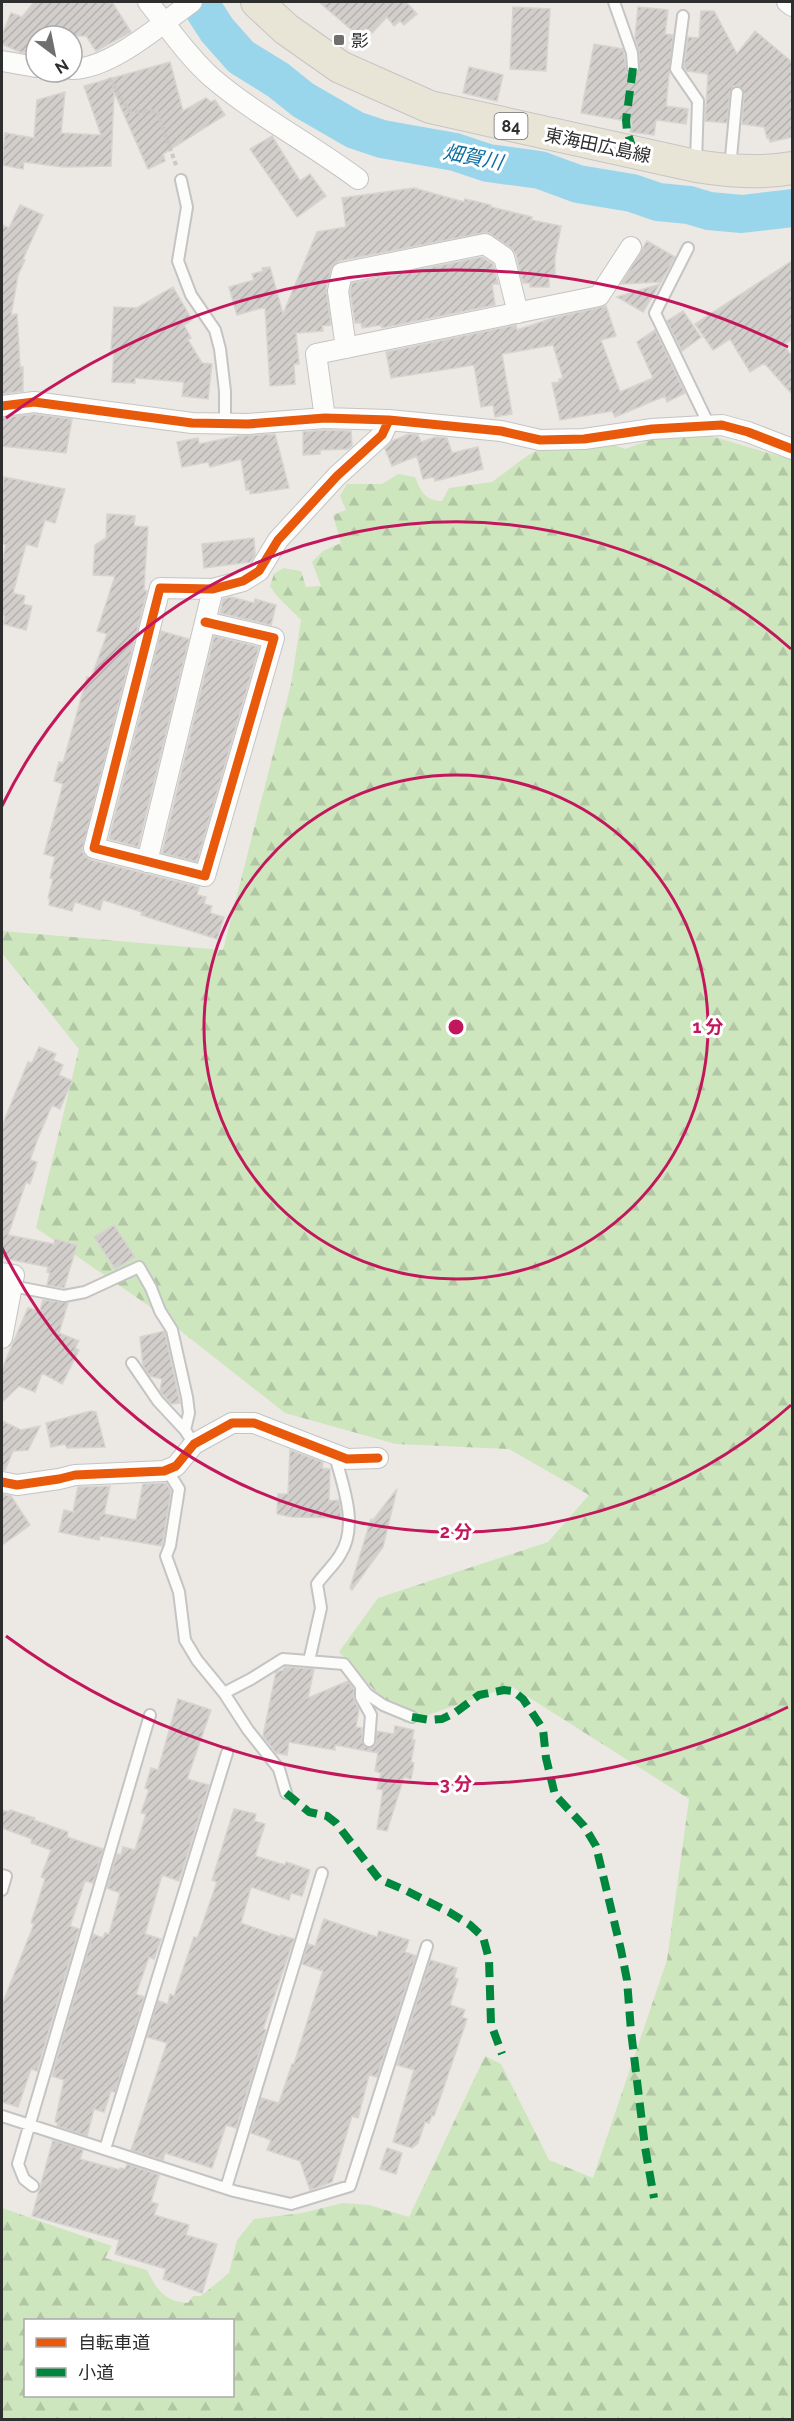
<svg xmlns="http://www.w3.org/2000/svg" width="794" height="2421" font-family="Raleway,'Noto Sans JP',sans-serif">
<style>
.forest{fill:url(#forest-firs);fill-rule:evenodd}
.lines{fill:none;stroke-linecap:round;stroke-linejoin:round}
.river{stroke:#99d6ec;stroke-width:38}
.building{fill:url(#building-hatch);stroke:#d7d4d0;stroke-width:1.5}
.lane-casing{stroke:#c5c4c5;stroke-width:14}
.street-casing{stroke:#c5c4c5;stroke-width:22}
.primary-casing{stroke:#c6c5c4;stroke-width:34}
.path{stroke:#c9c9c8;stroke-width:4;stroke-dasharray:4.5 3;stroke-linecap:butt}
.lane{stroke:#fcfcfb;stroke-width:10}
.street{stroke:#fcfcfb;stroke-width:20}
.primary{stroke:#e8e4d6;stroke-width:32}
.quiet{stroke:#00873e;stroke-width:8;stroke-dasharray:15 8;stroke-linecap:butt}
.cycleway-casing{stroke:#fff;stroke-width:13}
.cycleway{stroke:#e8590c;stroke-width:9}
.ring{fill:none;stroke:#c2185b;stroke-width:3}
.poi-dot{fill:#706f6e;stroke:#fff;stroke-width:2}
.labels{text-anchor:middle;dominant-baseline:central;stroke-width:6;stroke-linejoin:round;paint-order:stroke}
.shield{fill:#fff;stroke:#6d6d6d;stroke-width:1.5}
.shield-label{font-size:16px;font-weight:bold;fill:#2e2e2e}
.poi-label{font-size:18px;fill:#2e2e2e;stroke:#fff;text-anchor:start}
.street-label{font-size:18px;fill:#2e2e2e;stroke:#fff}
.water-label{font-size:20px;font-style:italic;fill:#0d6fa3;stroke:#fff}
.centre{fill:#c2185b;stroke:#fff;stroke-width:3}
.ring-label{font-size:18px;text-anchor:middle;font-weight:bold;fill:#c2185b;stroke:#fff;stroke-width:6;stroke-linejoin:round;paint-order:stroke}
</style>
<defs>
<pattern id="forest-firs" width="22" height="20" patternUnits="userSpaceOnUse" patternTransform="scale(1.5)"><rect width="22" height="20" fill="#cee6be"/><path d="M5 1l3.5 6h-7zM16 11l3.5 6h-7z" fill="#b1c6a4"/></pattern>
<pattern id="building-hatch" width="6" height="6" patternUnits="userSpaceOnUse" patternTransform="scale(1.5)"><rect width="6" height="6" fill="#d1cecb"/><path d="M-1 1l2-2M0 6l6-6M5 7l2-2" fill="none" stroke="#b4b1af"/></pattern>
</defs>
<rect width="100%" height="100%" fill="#ece8e4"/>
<path class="forest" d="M701 433 792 460V2419H2V2208L112 2246 105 2258 147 2270C157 2290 164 2301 188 2303L193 2296H201L229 2273 237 2240 254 2219 302 2213 343 2203 369 2205 409 2217 485 2056 501 2064 549 2160 593 2178 667 1960 689 1799 511 1686 405 1723 339 1652 378 1598 548 1542 589 1495 509 1449 396 1444 285 1413 149 1306 36 1228 79 1049 2 953V931L223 950 291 684 301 620 276 595 270 586 274 574 283 568 301 571 306 587 321 586 312 562 323 551 341 543 333 515 346 510 340 496 347 484H382L398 474 415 477C421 491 425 501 442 501L449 488 492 482 527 456 543 447 608 443 625 449 653 439ZM26 2320H232V2396H26Z"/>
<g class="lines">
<path class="river" d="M199 2 217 30 241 57 278 80 303 100 355 130 382 139 455 152 488 163 540 170 578 184 632 193 658 202 689 205 709 211 742 214 792 208"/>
</g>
<path class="building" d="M34 2H112L131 32 96 51 86 36H36V55L20 52 2 44V35L11 13 22 17Z
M319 2H406L417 14 404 25 400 21 394 26 387 17 372 33 367 29 360 37Z
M513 7 550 9 546 71 510 69Z
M638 7 668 10 665 34 673 35 666 106 688 109 686 124 656 120 654 135 630 132 632 122 581 113 594 44 623 49 627 73 634 75 639 72V52L635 38Z
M701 11H714L737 54 755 31 792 62V137L770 142 769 137 767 138 764 127 742 124 744 93 738 86H733L730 92 727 123 705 121 708 74 687 71 684 67 688 37 699 38Z
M170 62 183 111 206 98 211 102 215 100 225 115 163 154 165 161 148 169 114 92 111 166 63 167 24 162 23 169 2 165 5 133 34 138 37 100 65 92 61 133 101 135 84 86Z
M469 67 503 75 497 101 463 93Z
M272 136 300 181 310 174 326 196 297 217 250 149Z
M414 188 464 202 465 199 491 205V207L532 217 531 220 561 226 555 257V274H549V287H530V283H523L516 254 511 248 487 232 339 261 331 270 326 288 331 325 322 326 323 331 296 333 299 364H294L295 384 270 386 265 307 237 315 229 287 254 280 252 274 263 271 262 268 270 267 283 314 317 232 346 227 342 198Z
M20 205 43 215 23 259 25 260 18 275 11 315 17 314 20 367H23V391L2 394V225L9 228Z
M647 241 675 257 661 282 621 284Z
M482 257 493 264 498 284H492L495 305 382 328 381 325 362 328 361 323H355L350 291 352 283Z
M792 261V340L783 345 792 356V394L764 363 750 372 730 339 713 350 695 324Z
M660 284 643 312 617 297Z
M173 287 192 320 184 325 191 338 188 340 202 363 212 364 208 399 182 396 184 382 135 378V383L112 382 114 351H111L114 307 137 308Z
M606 306 616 336 601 340 620 392 653 378 637 342 655 330 685 393 667 402 665 396 615 417 612 411 560 420 552 383 559 382V379L563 378 553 345 502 354 512 414 495 417 493 405 481 407 474 365 391 378 386 352 516 325 517 330 553 318Z
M683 311 701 337 682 351 667 321Z
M34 414 72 419 66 453 2 446V418Z
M325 430 351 431 352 446 348 449 320 450V454L303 455V432Z
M275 434 289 488 250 494V490H246L241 459 210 467 208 462 182 467 177 442 198 438 199 444 238 436Z
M409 434 418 435 421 442 436 437 447 438 452 453 478 447 483 469 435 481 434 477 423 479 417 456 392 466 385 449 392 441Z
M4 477 65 489 55 523 45 520 37 547 26 544 13 593 25 596 23 604 32 606 26 630 3 624 5 616H2V561L6 545 2 544V491Z
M107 514 135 516 134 526 148 527 145 572H140L145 574 144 590 147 591 82 851 85 856 91 860 199 887 197 895 206 897 204 904 212 906 210 913 224 917 217 939 141 915 142 912 103 900 100 910 75 902 72 911 49 905 50 899 48 898 53 879 50 878 55 857 44 854 63 784 54 781 59 762 63 763 87 677 91 678 107 634 97 631 115 576 93 575 95 545 106 538Z
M254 538 255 555 250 562 204 568 202 544Z
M231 597 254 603 255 599 276 605 271 625 220 613 223 599Z
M161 631 189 639 138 847 109 839Z
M214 636 259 647 197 862 162 853Z
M39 1047 56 1054 53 1060 63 1065 59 1075 72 1081 60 1109 52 1105 38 1138 30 1160 37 1162 30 1184 26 1182 8 1235 54 1244 55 1239 77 1245 64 1288 47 1285 50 1273 47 1272 48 1267 2 1258V1126L28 1062 32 1063Z
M114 1225 135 1257 115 1269 94 1237Z
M43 1300 68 1303 59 1333 79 1341 75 1348 79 1350 62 1384 42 1373 35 1392 19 1386 2 1402V1369L28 1308 40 1311Z
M164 1331 165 1333 180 1403 171 1404 160 1391 162 1379 150 1376 143 1366 140 1337Z
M91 1411 96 1412 105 1447 67 1448 65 1444 51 1447 46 1423Z
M2 1421 21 1430 40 1426 28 1450 13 1451 5 1470H2Z
M290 1450 323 1462 322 1468 330 1469 329 1501 339 1500 341 1518 292 1517 277 1514 278 1494H288Z
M166 1483 171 1491 162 1546 100 1536 99 1540 59 1532 64 1510 73 1512 78 1487 110 1486 104 1514 136 1520 143 1484Z
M397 1489 383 1547 352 1590 350 1588 371 1519 373 1520Z
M2 1494 11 1496 30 1525 2 1545Z
M285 1667 314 1669 308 1698 348 1681 354 1690V1700L359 1709 356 1727 362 1728V1741L365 1747 375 1746 377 1731 394 1734 395 1726 414 1730 412 1740H415L411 1762 414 1763 411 1779 404 1777 387 1831 377 1829 383 1790 377 1789 381 1773 375 1771 378 1753 335 1745V1750L289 1742 287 1755 276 1753 263 1736 276 1672 283 1670Z
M178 1699 211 1710 187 1779 209 1785 179 1881 162 1875 145 1934 161 1939 154 1959 149 1957 136 1994 144 1997 115 2092 111 2091 104 2112 94 2109 87 2136 57 2126 58 2123 55 2122 64 2080 52 2076 93 1934 103 1938 105 1933 109 1934 120 1893 107 1888 117 1854 121 1855 123 1847 135 1850 146 1814 141 1813 149 1790 145 1788 151 1768 158 1770Z
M234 1809 256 1814 254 1821 265 1824 255 1856 285 1865 286 1862 310 1870 302 1896 291 1893 289 1900 251 1887 241 1923 281 1937V1935L294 1939 263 2029 266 2030 236 2128 226 2125 212 2168 165 2153 163 2160 131 2150 167 2043 147 2037 158 2001 168 2004 170 1994 174 1996 194 1937 197 1938 200 1931 217 1882 212 1880Z
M2 1810 9 1812 10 1810 35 1818 34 1820 68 1832 67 1837 103 1849 93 1883 85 1881 70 1926 79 1929 37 2071 31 2069 18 2107 2 2102V2005L34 1924 31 1923 45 1879 41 1877 51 1850 31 1843 32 1839 2 1828Z
M324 1919 377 1937 379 1931 409 1940 405 1952 416 1956 377 2077 369 2075 358 2118 352 2116 332 2182 310 2190 300 2161 267 2150 271 2140 251 2133 261 2098 279 2103 292 2064H294L323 1971 302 1964 308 1944 315 1946Z
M430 1960 457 1968 454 1978 458 1979 450 2005 465 2010 462 2017 467 2019 434 2116 432 2115 429 2123 425 2122 418 2143 412 2148 393 2142 414 2070 397 2065Z
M53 2140 83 2150 80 2159 120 2170V2168L125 2169 127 2164 159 2175 151 2202 158 2204 154 2215 189 2225 186 2235 217 2244 202 2293 163 2279 166 2269 115 2254 119 2240 32 2216Z
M387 2148 402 2153 396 2174 380 2169Z"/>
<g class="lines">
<defs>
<path id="lane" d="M614 2 632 53 633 68
M683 16 676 69 698 101 696 162
M730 168 737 93
M181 180 187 207 178 261 191 295 215 330 220 349 225 391V424
M688 248 655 313 709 425
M12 1286 64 1296 85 1292 139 1267 151 1288 160 1311 172 1330 187 1397 189 1413 185 1430 194 1444
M132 1363 158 1401 185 1430
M167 1470 179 1489 170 1546 166 1556 179 1592 185 1640 197 1660 224 1693 251 1679 283 1659 344 1664 367 1694 383 1705 412 1717
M309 1661 321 1608 317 1584C324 1574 335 1564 340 1555 359 1526 343 1486 335 1456
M361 1689V1697L371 1715 369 1741
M224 1693 248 1730 279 1769 286 1793
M2 1875 6 1876 2 1890
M2 2116 234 2191 291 2204 350 2186 427 1946
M105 2149 227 1753
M33 2186 24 2179 18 2164 150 1715
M226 2188 322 1873"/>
<path id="street" d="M148 2C168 27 186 54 210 76 255 115 310 143 358 179
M787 2 792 6
M2 61 36 67
M72 69C111 69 161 24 192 2
M346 348 338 291 342 273 485 244 504 257 518 313
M2 406 34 402 192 423 248 424 325 418 389 420 501 431 540 440 584 439 652 429 722 425 748 432 792 449
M325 418 316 354 599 296 631 247
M205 622 274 638 205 876 94 848 160 588 213 589 243 581 259 571 278 540 337 476 382 435 389 420
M147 862 213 589
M2 1273 14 1275 2 1338
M2 1482 17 1485 59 1479 75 1475 164 1471 176 1466 194 1444 232 1423H254L347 1459 378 1458"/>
<path id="primary" d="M257 2 286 29 340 67 430 107 696 166C728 171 760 174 792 168"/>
</defs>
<use href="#lane" class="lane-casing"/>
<use href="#street" class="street-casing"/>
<use href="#primary" class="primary-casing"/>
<path class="path" d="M109 78 130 112 157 111 177 168"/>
<use href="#lane" class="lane"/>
<use href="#street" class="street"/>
<use href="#primary" class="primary"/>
<path class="quiet" d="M633 68 626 120 627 131 634 153
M412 1717 430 1720 442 1719 456 1712 479 1695 504 1690 513 1691 523 1699 543 1729 546 1758 555 1795 584 1826 596 1846 621 1950 627 1980 631 2031 645 2147 654 2198
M286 1793 309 1812 327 1816 336 1823 379 1879 405 1890 449 1912 470 1925 483 1937 489 1959 491 2024 502 2054"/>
<defs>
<path id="cycleway" d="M2 406 34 402 192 423 248 424 325 418 389 420 501 431 540 440 584 439 652 429 722 425 748 432 792 449
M205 622 274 638 205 876 94 848 160 588 213 589 243 581 259 571 278 540 337 476 382 435 389 420
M2 1482 17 1485 59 1479 75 1475 164 1471 176 1466 194 1444 232 1423H254L347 1459 378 1458"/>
</defs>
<use href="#cycleway" class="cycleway-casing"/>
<use href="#cycleway" class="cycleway"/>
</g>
<g class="ring">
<circle cx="456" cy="1027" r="252"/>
<path d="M791 1405A505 505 0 0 1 2 1248M2 806A505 505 0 0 1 791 649"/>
<path d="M788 1707A757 757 0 0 1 6 1636M6 418A757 757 0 0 1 788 347"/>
</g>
<rect class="poi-dot" x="333" y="34" width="12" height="12" rx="3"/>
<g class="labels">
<rect class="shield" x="494.5" y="113" width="33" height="26" rx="4.5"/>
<g class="shield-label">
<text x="511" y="126">84</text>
</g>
<g class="poi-label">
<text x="351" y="40">影</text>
</g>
<g class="street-label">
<text transform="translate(598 145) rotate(12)">東海田広島線</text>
</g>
<g class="water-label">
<text transform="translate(473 157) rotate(11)">畑賀川</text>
</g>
</g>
<circle cx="456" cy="1027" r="9" class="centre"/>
<g class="ring-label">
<text x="708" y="1033">1 分</text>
<text x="456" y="1538">2 分</text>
<text x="456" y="1790">3 分</text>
</g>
<rect width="794" height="2421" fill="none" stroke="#2e2e2e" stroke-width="6"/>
<rect x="24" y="2319" width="210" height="78" fill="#ffffff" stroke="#ababab" stroke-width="1.5"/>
<rect x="36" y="2338" width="30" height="9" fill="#e8590c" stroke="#ababab" stroke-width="1.5"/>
<text x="78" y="2349" font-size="18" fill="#2e2e2e">自転車道</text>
<rect x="36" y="2368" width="30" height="9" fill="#00873e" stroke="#ababab" stroke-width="1.5"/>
<text x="78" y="2379" font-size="18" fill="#2e2e2e">小道</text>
<g transform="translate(54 54) rotate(148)"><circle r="28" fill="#ffffff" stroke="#ababab" stroke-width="1.5"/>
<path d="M0-4.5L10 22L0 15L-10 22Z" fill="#706f6e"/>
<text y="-9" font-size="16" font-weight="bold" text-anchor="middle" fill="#2e2e2e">N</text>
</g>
</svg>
